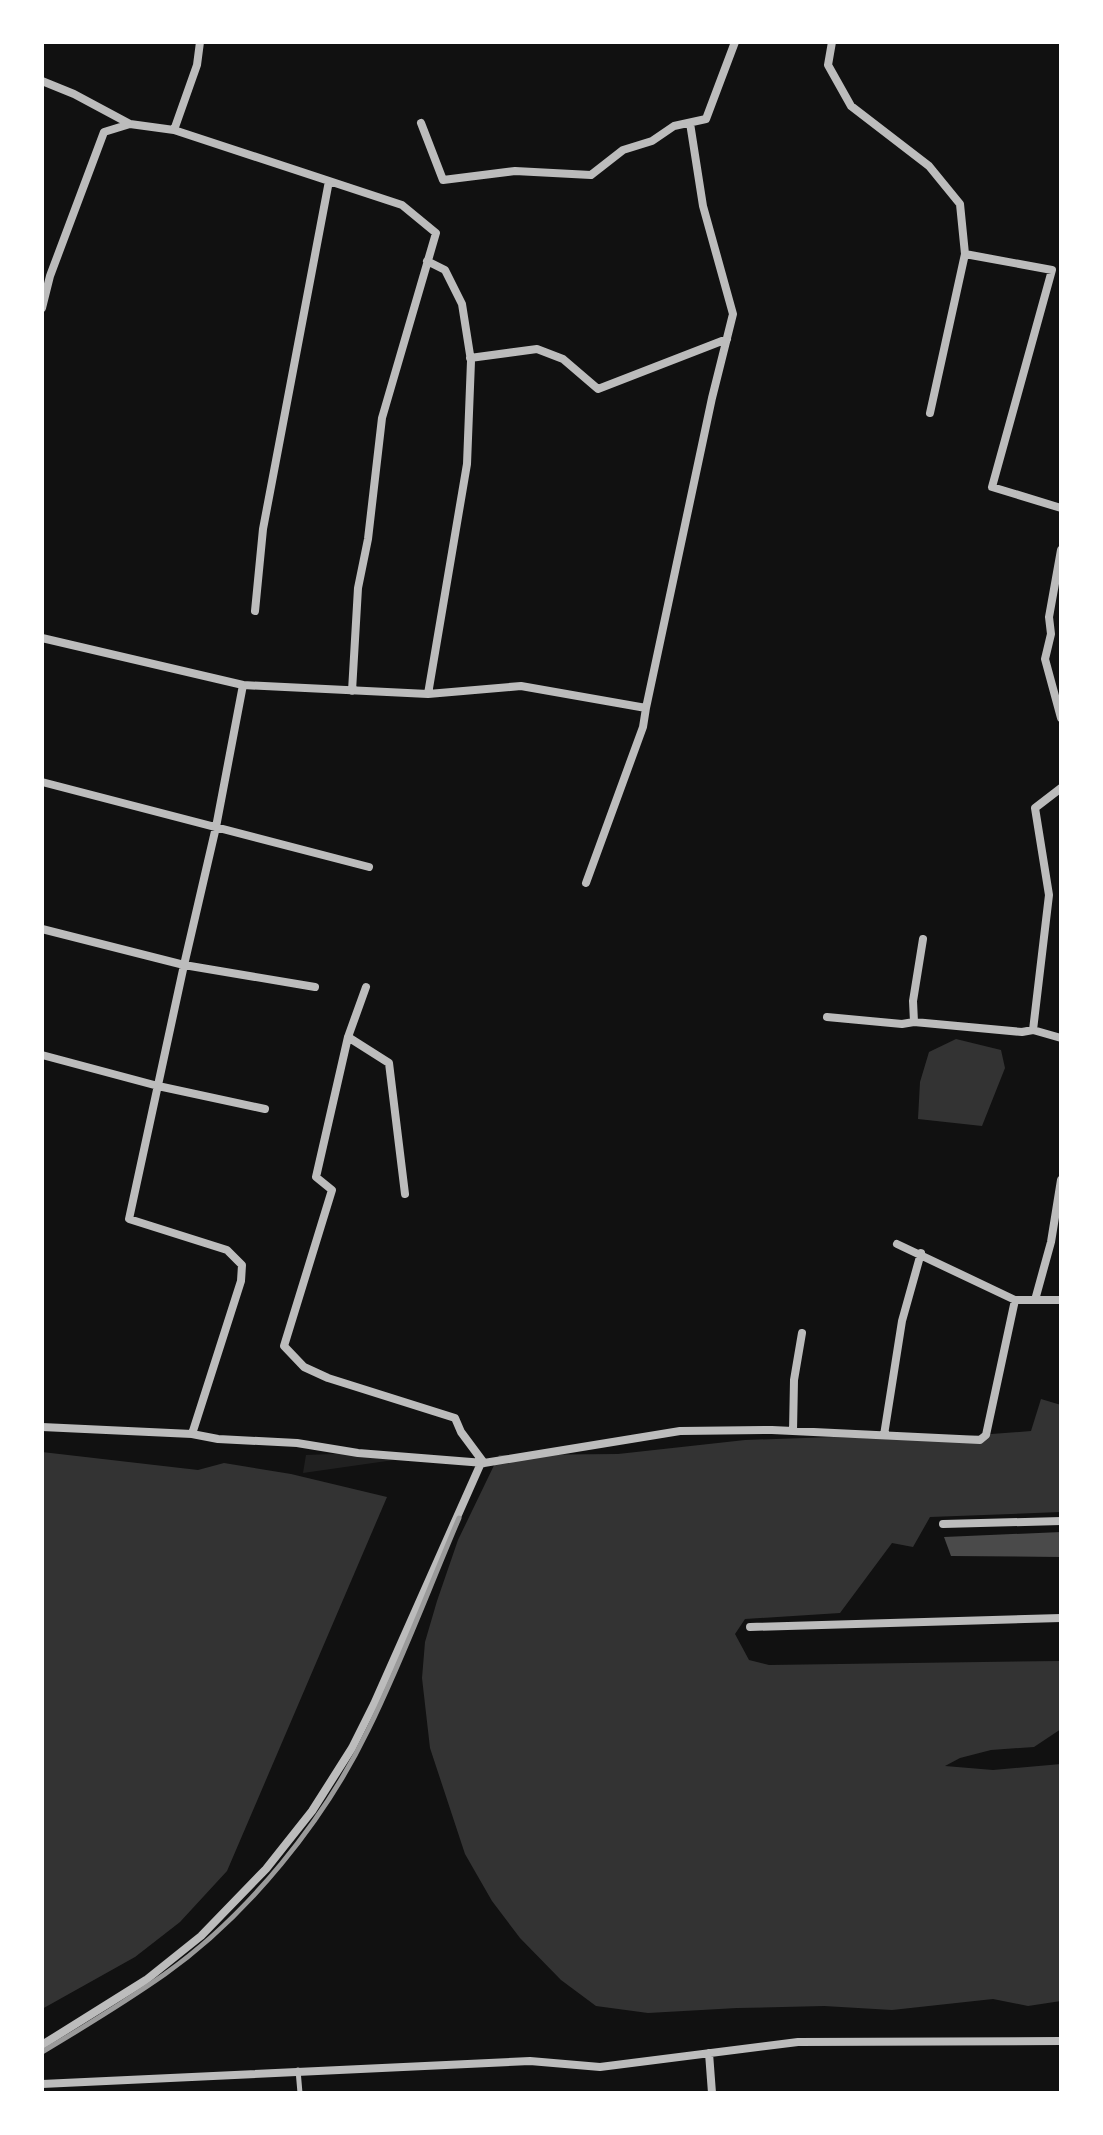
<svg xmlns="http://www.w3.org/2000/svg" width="1103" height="2135" font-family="'Sofia Sans Condensed',sans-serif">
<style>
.green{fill:#202020}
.water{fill:#333}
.building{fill:#4a4a4a}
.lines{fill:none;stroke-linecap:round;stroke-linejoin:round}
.service{stroke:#bcbcbc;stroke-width:5}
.minor{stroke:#bcbcbc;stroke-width:8}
.rail{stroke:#9a9a9a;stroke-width:5}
</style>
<rect width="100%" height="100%" fill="#111"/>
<path class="green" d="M358 1453 394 1460 303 1473 306 1455Z"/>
<path class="water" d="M956 1039 1001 1050 1005 1068 982 1126 918 1119 920 1082 929 1052Z
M1041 1399 1061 1405V1512L930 1517 913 1547 892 1543 840 1613 745 1619 735 1634 749 1660 769 1665 1061 1661V1729L1034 1747 991 1750 960 1758 945 1766 993 1770 1061 1764V2001L1028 2006 993 1999 892 2010 824 2006 737 2008 648 2013 596 2006 561 1980 520 1938 492 1901 465 1854 430 1748 422 1678 425 1642 437 1601 458 1540 499 1455 618 1454 745 1440 833 1437 912 1440 1031 1431Z
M42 1452 198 1470 224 1463 291 1474 387 1497 227 1871 180 1922 135 1957 42 2009Z"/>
<path class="building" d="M1061 1532V1557L951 1556 944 1537Z"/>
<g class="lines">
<path class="service" d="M298 2070 300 2093"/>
<path class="minor" d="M832 42 828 65 851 106 929 166 960 204 965 254 930 413
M42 81 74 94 130 124
M421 123 443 180 515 171 591 175 623 150 652 141 674 126 706 119 735 42
M174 130 402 205 436 233 382 418 368 539 358 588 352 691
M965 254 1052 270 992 487 1061 508
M427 261 445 270 462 304 471 361 467 464 428 694
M42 308 50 276 104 132 130 124 174 130 197 65 200 42
M470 358 537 349 563 359 598 389 727 339
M1061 550 1049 617 1051 634 1045 659 1061 718
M255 611 263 529 329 181
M42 638 243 685 216 827 184 965 315 987
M243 685 428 694 521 686 646 708 643 727 586 883
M646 708 712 398 733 314 703 206 690 123
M42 782 369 867
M42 929 184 965 129 1219 227 1250 242 1265 241 1281 192 1434
M827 1017 902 1024 914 1022 1022 1032 1033 1030 1061 1038
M914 1022 913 1001 923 939
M1033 1030 1049 895 1035 808 1061 788
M348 1037 366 987
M42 1055 158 1086 265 1109
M405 1194 389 1063 348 1037 316 1177 332 1190 284 1346 304 1367 328 1378 455 1418 461 1432 484 1463
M897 1244 1015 1300H1061
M1035 1300 1051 1242 1061 1180
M42 1427 192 1434 218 1439 297 1443 358 1453 484 1463 680 1431 772 1430 980 1440 986 1435 1015 1300
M793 1431 794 1380 802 1333
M884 1435 902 1321 921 1253
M943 1524 1061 1521
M750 1627 1061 1618
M42 2045 146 1980 201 1936 266 1869 312 1811 352 1748 374 1704 481 1463
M709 2053 712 2093
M42 2084 530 2061 600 2067 798 2042 1061 2041"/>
<path class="rail" d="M42 2052C84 2027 125 2002 165 1974 248 1915 324 1821 368 1730 402 1661 429 1588 459 1518"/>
</g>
<rect width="1103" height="2135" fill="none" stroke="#ffffff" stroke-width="88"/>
</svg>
